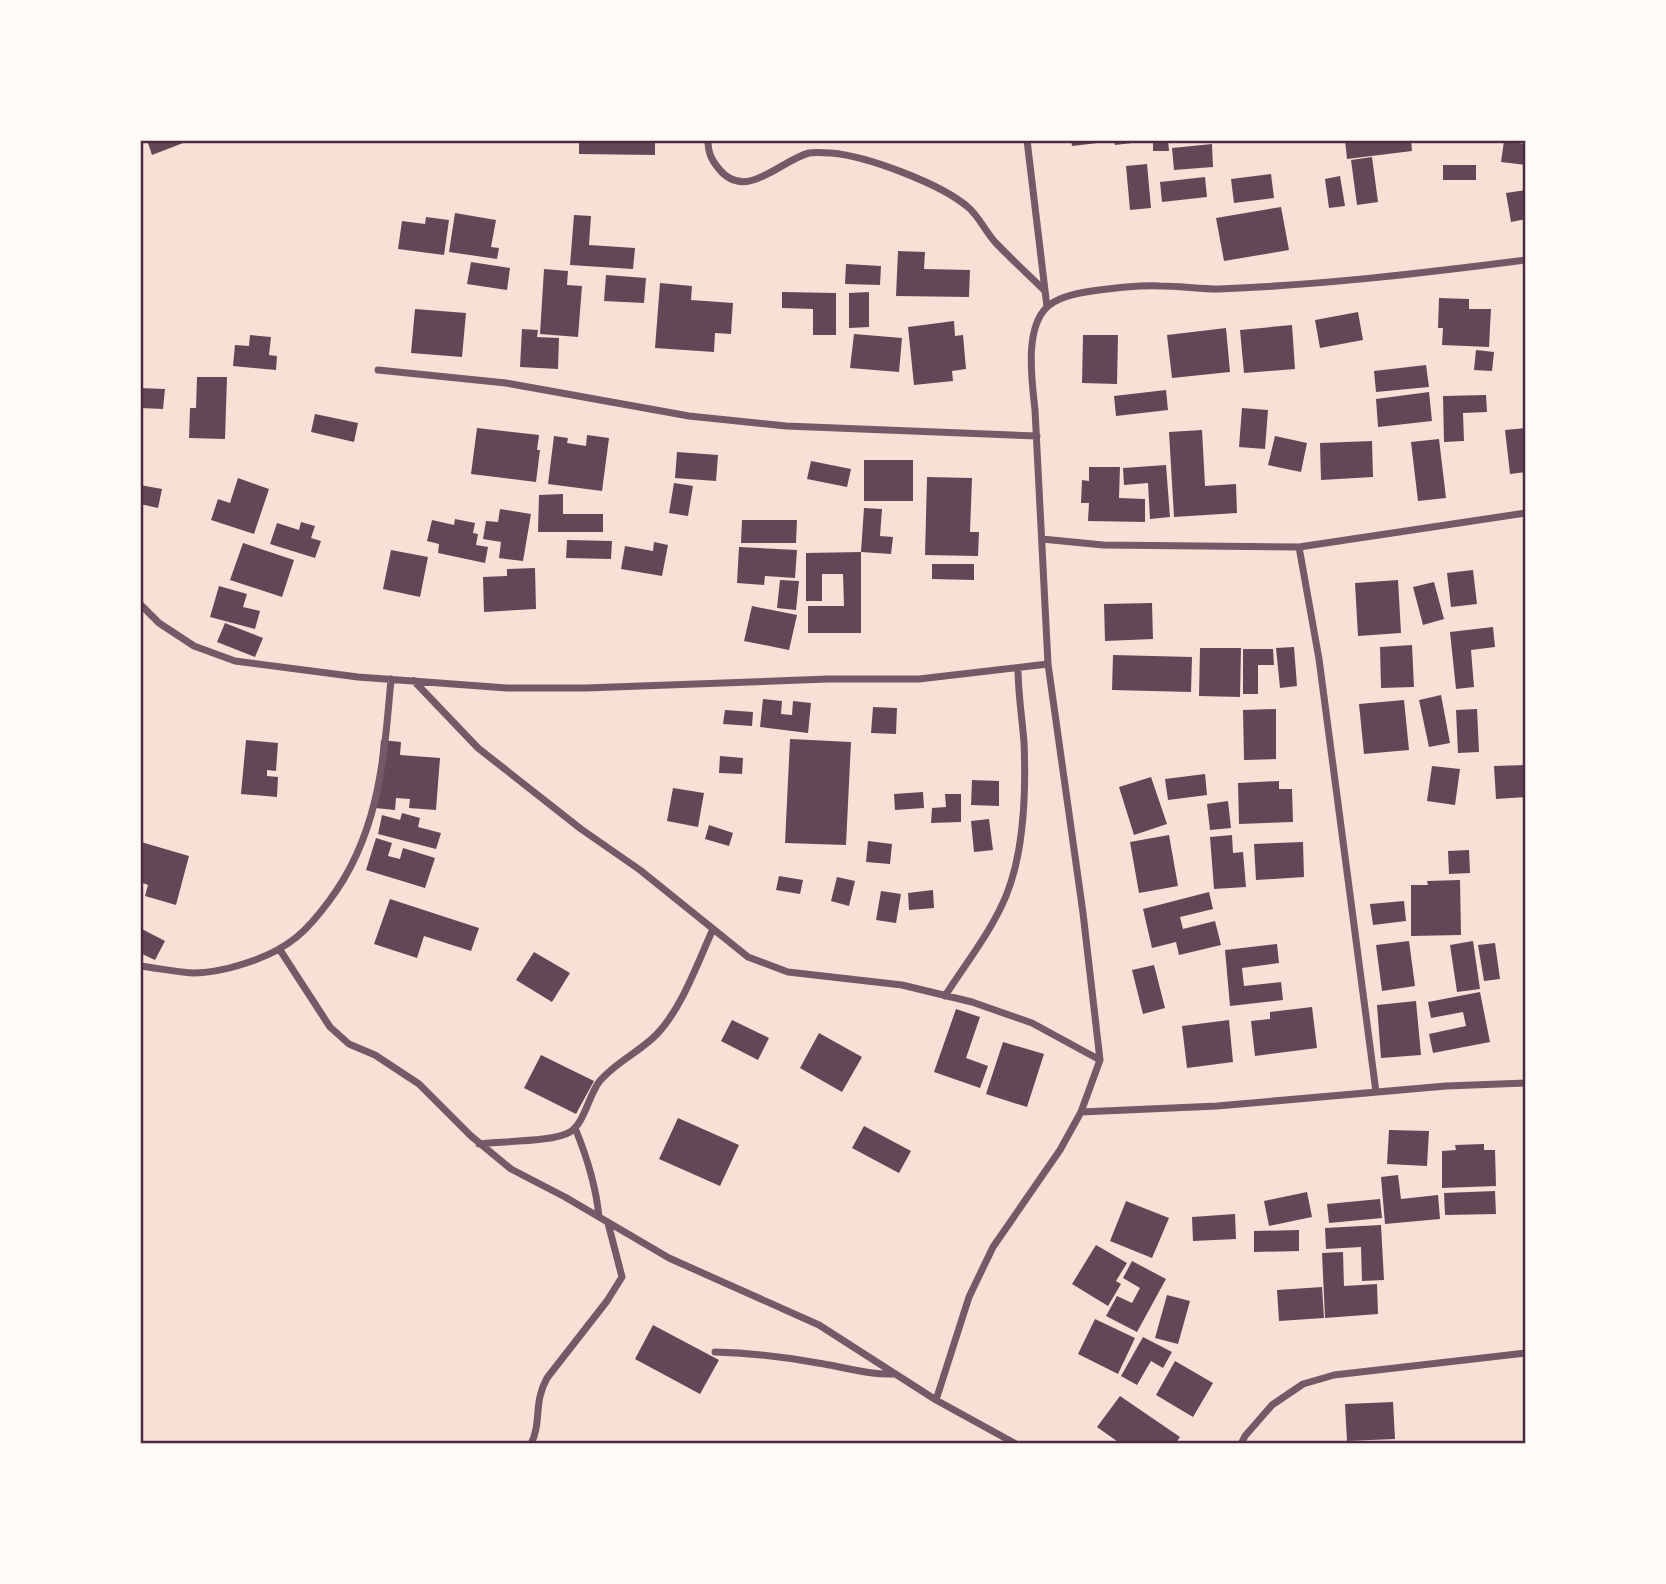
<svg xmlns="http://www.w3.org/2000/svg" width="1666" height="1584" font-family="Karla,sans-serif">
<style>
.building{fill:#644757}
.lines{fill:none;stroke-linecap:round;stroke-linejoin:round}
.minor{stroke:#755966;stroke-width:7}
.neatline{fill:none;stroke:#4a2c40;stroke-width:2.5}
</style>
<rect width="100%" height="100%" fill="#f7e1d7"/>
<path class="building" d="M147 140H191L152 155Z
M579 140H655V155L579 154Z
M1071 140H1106V142L1072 146Z
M1114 140H1141V142L1115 145Z
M1153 140H1168L1169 151H1153Z
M1345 140H1411L1412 151 1347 159Z
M1504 141 1526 144V165L1501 162Z
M1212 144 1213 167 1174 170 1172 148Z
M1372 157 1378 202 1357 205 1351 160Z
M1147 164 1151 208 1130 210 1126 166Z
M1443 165H1476V180H1443Z
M1271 174 1274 198 1234 203 1231 179Z
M1340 176 1345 206 1329 208 1325 179Z
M1205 177 1207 197 1162 202 1160 182Z
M1526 190V219L1511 222 1506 193Z
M1281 207 1289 250 1224 261 1216 218Z
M455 213 496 220 491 247 499 248 497 259 449 252Z
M574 215 591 216 589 245 635 248 633 269 570 265Z
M426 217 449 220 444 255 398 249 402 221 425 224Z
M898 251 925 252 924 269 970 270 969 297 896 296Z
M471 262 510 268 507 290 467 284Z
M846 264 881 266 880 285 845 284Z
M544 269 568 271 567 285 582 286 578 337 540 334Z
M606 275 646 278 644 303 604 301Z
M660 283 692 286 691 300 733 303 731 334 715 333 714 352 655 348Z
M782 292 836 293V335H813V309L782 308Z
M869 292V327L849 328V293Z
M1439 298 1469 299V309H1491L1489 347 1442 345 1443 328H1438Z
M415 309 466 313 462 357 411 353Z
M1358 312 1363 340 1320 348 1315 320Z
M954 321 955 336 963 335 966 369 952 371 953 381 914 385 908 327Z
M1292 325 1295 369 1244 373 1240 330Z
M1226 328 1230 372 1172 378 1167 335Z
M522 329 538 330 537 337 559 338 558 369 520 367Z
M854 334 902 338 899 372 850 368Z
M250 335 271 337 269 355 277 356 276 370 233 366 235 345 249 346Z
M1083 335H1118L1117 384 1082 383Z
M1476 350 1494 352 1492 371 1474 370Z
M1426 365 1429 387 1376 392 1374 371Z
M197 377H227L225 439 189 438 190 408H196Z
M140 388 165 389 163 409 140 408Z
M1166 390 1168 410 1116 416 1114 396Z
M1429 392 1432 421 1378 427 1376 399Z
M1486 395 1487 412 1463 413 1464 441 1444 442 1443 396Z
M1242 408 1268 410 1265 449 1239 447Z
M315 414 358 423 354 442 311 432Z
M477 428 539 435 537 450H540L536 482 471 474Z
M1526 428V472L1510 474 1505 430Z
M1202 430 1205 486 1236 484 1237 513 1174 517 1169 432Z
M587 435 609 438 602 491 548 484 554 436 568 438 567 443 586 446Z
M1275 436 1307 443 1301 472 1268 465Z
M1439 439 1446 498 1418 501 1411 442Z
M1372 441 1373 477 1321 480 1320 443Z
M677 452 718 455 716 481 675 478Z
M864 460H913V501H864Z
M811 461 851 469 847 487 807 479Z
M1166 465 1170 517 1150 519 1148 483 1124 485 1123 468Z
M1089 467H1120L1119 498 1145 499V522L1088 521 1089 503H1081L1082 480 1089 481Z
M927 477 972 478 970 532H979L978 556 925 555Z
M238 478 269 489 254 534 211 520 218 499 230 503Z
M674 483 693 486 688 516 669 513Z
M140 485 162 489 158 508 140 504Z
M563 494V514H603V532H538L539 495Z
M864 508 882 509 880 536 893 537 891 554 861 552Z
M500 509 531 514 523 561 499 558 501 542 483 539 486 521 498 522Z
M455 519 475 523 473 533 478 534 476 545 488 547 485 563 438 553 439 544 427 541 432 520 454 525Z
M742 520H797L796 543H741Z
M301 522 315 526 311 538 321 541 315 558 270 544 277 523 299 530Z
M567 540 612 541 611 559 566 558Z
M654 542 668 545 662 576 621 569 625 546 653 551Z
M243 543 294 560 282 597 230 580Z
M739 547 797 550 795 578 765 576 764 585 737 583Z
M391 550 428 557 420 597 383 589Z
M861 552V633H808V606H844L843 574H822V601H806V553Z
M932 564H974V580L932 579Z
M535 568 536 609 484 612 483 577 507 576V569Z
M1473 570 1477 604 1451 607 1447 573Z
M780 580 799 581 796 610 777 608Z
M1398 580 1401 633 1358 636 1355 583Z
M1434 582 1444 619 1423 625 1413 587Z
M219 586 247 594 243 607 260 611 255 629 210 617Z
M1152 603 1153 639 1105 641 1104 604Z
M752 606 797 615 789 650 744 641Z
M225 623 263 638 255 657 217 642Z
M1493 627 1495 647 1471 650 1474 687 1456 689 1450 632Z
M1412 645 1414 687 1381 688 1380 647Z
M1294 647 1297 686 1280 688 1276 648Z
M1200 648H1241L1240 697 1199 696Z
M1243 649H1273L1274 665H1258V694H1243Z
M1113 655 1192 657 1191 692 1112 690Z
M1441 695 1450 743 1429 747 1419 700Z
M763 699 782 701 781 714 792 715 793 701 811 703 808 733 760 727Z
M1404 700 1409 750 1364 754 1359 704Z
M873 707 897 708 896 734 871 733Z
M1276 709V759L1244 760 1243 710Z
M1477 709 1479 752 1458 753 1456 710Z
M725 710 753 712 752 726 723 724Z
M790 739 851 742 846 845 785 843Z
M246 740 278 743 276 771 267 770V776L278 777 277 797 241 794Z
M381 740 401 742 400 755 440 758 436 810 409 808 410 799 396 798 395 810 375 808Z
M720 756 743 758 742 774 719 773Z
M1526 765V797L1496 799 1494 766Z
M1432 766 1460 769 1455 805 1427 801Z
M1205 774 1207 795 1168 800 1165 779Z
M1151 777 1167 824 1134 835 1119 787Z
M972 780 999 781V806L971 805Z
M1279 781V789H1292L1293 822 1239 824 1238 783Z
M673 788 704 793 698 827 667 821Z
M923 792 924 808 895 810 894 794Z
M945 794H961V822L931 823 932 808 946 807Z
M1228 801 1231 828 1210 830 1207 804Z
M402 813 420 818 418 827 441 833 436 849 378 834 382 815 400 820Z
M989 819 993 850 974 852 971 821Z
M709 825 733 833 729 846 705 839Z
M1169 835 1178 886 1139 893 1130 842Z
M1232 835 1233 853 1243 852 1246 887 1214 889 1210 837Z
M376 838 392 843 388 856 400 859 403 848 435 858 425 888 366 870Z
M868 841 892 844 890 864 866 862Z
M141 842 189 856 176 905 145 896 148 885 140 882Z
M1303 842 1304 877 1256 880 1254 844Z
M1469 850 1470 873 1449 874 1448 851Z
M779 876 803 880 800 894 776 890Z
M837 877 855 881 849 906 831 901Z
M1460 880 1461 935 1411 936V885H1428L1427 881Z
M933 890 934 908 909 910 908 893Z
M881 891 901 894 896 923 876 920Z
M1209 892 1213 909 1180 917 1183 929 1215 921 1221 945 1179 955 1176 942 1152 948 1143 909Z
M390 899 479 928 471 951 424 936 417 958 374 944Z
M1404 901 1406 921 1373 925 1370 904Z
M140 928 165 941 155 960 140 953Z
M1409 941 1415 986 1382 991 1376 945Z
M1473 941 1480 989 1457 992 1450 945Z
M1495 943 1500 979 1484 981 1478 945Z
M1277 944 1279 963 1242 968 1244 986 1281 982 1283 1000 1230 1006 1225 950Z
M534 952 570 973 552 1002 516 980Z
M1154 965 1165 1008 1143 1014 1132 970Z
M1480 992 1490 1042 1433 1053 1429 1034 1466 1026 1463 1012 1431 1018 1428 1002Z
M1416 1001 1421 1055 1381 1058 1377 1005Z
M1312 1007 1317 1048 1255 1056 1251 1021 1270 1019V1012Z
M956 1009 980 1017 966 1058 988 1066 980 1088 934 1072Z
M732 1020 769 1038 758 1060 721 1041Z
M1229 1020 1233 1062 1187 1068 1182 1026Z
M819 1033 862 1057 842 1092 800 1068Z
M1003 1042 1044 1054 1027 1107 986 1094Z
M541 1055 594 1081 576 1114 524 1088Z
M678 1118 739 1145 720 1186 659 1159Z
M864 1126 911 1151 899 1173 852 1148Z
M1389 1130 1429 1131 1427 1166 1387 1164Z
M1484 1144V1150H1495L1496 1186 1442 1188V1151L1456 1150 1455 1145Z
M1398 1175 1401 1199 1438 1195 1440 1219 1385 1224 1381 1177Z
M1495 1191 1496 1214 1445 1215 1444 1193Z
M1307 1192 1312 1217 1269 1226 1264 1201Z
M1380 1199 1382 1218 1329 1223 1327 1204Z
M1126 1201 1169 1218 1152 1258 1110 1241Z
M1235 1214 1236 1239 1193 1241 1192 1217Z
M1381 1225 1384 1280 1362 1281 1361 1247 1326 1249 1325 1228Z
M1299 1230V1251L1254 1252V1231Z
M1096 1245 1127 1263 1116 1281 1121 1284 1108 1306 1072 1284Z
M1343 1252 1344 1286 1377 1284 1378 1314 1325 1318 1322 1253Z
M1132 1261 1166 1279 1137 1332 1106 1316 1117 1296 1132 1303 1140 1288 1123 1278Z
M1322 1287 1324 1318 1279 1321 1277 1290Z
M1167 1295 1190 1301 1178 1344 1155 1338Z
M1095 1319 1135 1338 1118 1374 1078 1354Z
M653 1325 719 1360 700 1394 635 1359Z
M1143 1337 1172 1352 1163 1368 1151 1361 1137 1385 1121 1376Z
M1175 1361 1213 1383 1193 1417 1156 1395Z
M1120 1396 1180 1437 1175 1444H1121L1097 1427Z
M1393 1402 1395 1439 1347 1441 1345 1404Z"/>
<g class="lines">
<path class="minor" d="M708 140C708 153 711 159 719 169 746 202 779 161 809 153 816 152 825 153 831 153 867 156 942 184 969 208 979 217 986 232 995 242 1011 259 1029 275 1045 291
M1027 140 1047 307
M378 370 506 383 689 416 786 426 1037 436
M1042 539 1103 545 1299 547 1526 513
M1299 547 1319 659 1376 1092
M140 604 159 623 194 646 235 661 358 677 507 688H586L828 679H919L1048 664
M414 681 478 748 581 829 640 870 748 957 788 972 902 985 972 1002 1032 1023 1100 1060
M280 950 330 1027 349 1044 375 1055 419 1084 471 1136 511 1169 565 1197 669 1258 819 1325 936 1400 1016 1444
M140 966C157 968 175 972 193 973 214 973 236 967 255 960 290 947 307 931 329 901 379 835 384 759 391 679
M945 996C966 963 991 932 1006 896 1024 852 1026 789 1024 742 1022 717 1018 693 1018 668
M1081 1112 1217 1106 1446 1086 1526 1083
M575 1128C587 1157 596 1186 599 1217
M479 1144C501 1141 554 1142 570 1132 584 1124 589 1095 599 1082 615 1062 640 1052 657 1034 682 1008 698 962 713 929
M715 1352C751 1353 788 1357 824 1364 848 1368 869 1375 894 1374
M936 1400 969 1297 993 1247 1060 1150 1081 1112 1100 1060 1083 913 1048 664 1035 410C1032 381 1024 329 1047 307 1058 297 1077 293 1092 291 1114 288 1138 285 1160 286 1180 286 1199 289 1219 289 1322 285 1424 273 1526 260
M531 1444C542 1422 533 1403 547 1378L607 1301 622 1277 608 1223
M1241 1444 1245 1436 1272 1405 1303 1384 1334 1375 1526 1353"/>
</g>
<rect width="1666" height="1584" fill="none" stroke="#fffaf5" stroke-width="284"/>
<rect x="142" y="142" width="1382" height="1300" class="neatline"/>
</svg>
